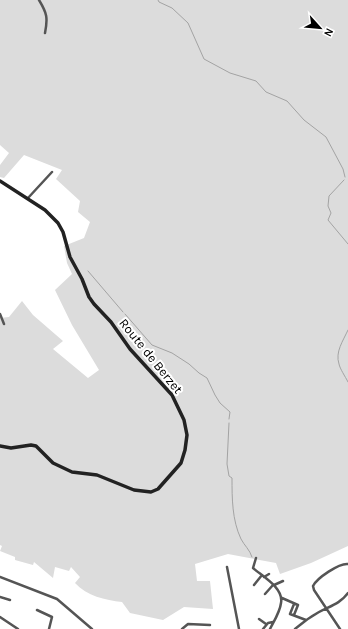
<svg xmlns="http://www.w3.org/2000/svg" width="348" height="629" font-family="Karla,sans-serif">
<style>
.green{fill:#dcdcdc}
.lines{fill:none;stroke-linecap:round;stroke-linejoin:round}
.stream{stroke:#a3a3a3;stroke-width:1}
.street{stroke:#555;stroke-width:2.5}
.secondary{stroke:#222;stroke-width:3.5}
.labels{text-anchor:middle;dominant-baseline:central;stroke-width:4;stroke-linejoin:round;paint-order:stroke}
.street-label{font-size:13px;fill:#000;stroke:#fff}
</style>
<rect width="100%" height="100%" fill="#fff"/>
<path class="green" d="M0 0H348V546L311 563 280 574 276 563 228 554 195 564 197 581H210L213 609 184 607 163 620 130 613 122 602C105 600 87 596 75 583L80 577 71 567 69 571 55 567 53 578 34 562 33 565 15 560V557L0 551 2 546 0 545V318L9 317 22 301 33 315 63 341 53 349 88 378 99 370 72 325 55 290 72 274 67 263 64 246 84 238 90 222 78 212 80 201 56 179 62 170 24 155 4 178 0 177V165L9 153 0 145Z"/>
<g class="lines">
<path class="stream" d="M158 0 159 2 172 8 188 23 204 59 230 73 256 81 266 92 287 101 304 120 326 137 343 169 345 177
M344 180 329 196 328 206 331 213 328 220 348 244
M88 271 123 312
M125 314 152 345 172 353 189 364 199 373 207 378 215 395 220 403 230 412 229 419
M348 330C343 341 335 352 339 364 340 369 345 376 348 382
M229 423 227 464 229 476 232 478C232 498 232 520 241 539 244 545 250 550 252 557"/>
<path class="street" d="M39 0C47 13 48 18 45 33
M28 198 52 172
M0 314 4 324
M256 558 253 568C262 576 284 588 281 603 280 612 274 621 270 629
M227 567 239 629
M0 577 57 599 92 629
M264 577 269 574
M254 585 262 575
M274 585 283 581
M265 594 273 585
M0 597 10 600
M282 598 298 605 294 615
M294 604 290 614 306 620
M37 610 52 617 49 629
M0 617 18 629
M259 619 266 624
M182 629 188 624 210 625
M263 629 268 623 273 622
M295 629C302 623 310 617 319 612 330 606 340 604 348 593
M340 629 314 590 313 586C317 578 339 563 348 564"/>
<path class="secondary" d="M0 181 45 210 58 223 63 232 70 257 82 279 89 297 94 304 111 322 130 349 172 395 184 420 187 435 185 450 181 463 158 489 151 492 134 490 97 475 72 472 53 463 36 446 31 445 11 448 0 446"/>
</g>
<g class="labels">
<g class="street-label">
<text transform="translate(151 356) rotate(51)">Route de Berzet</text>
</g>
</g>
<g transform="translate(320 28) rotate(117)" stroke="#ffffff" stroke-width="3" paint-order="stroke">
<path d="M0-3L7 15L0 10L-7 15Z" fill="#000000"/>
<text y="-6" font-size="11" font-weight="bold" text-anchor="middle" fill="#000000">N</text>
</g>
</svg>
